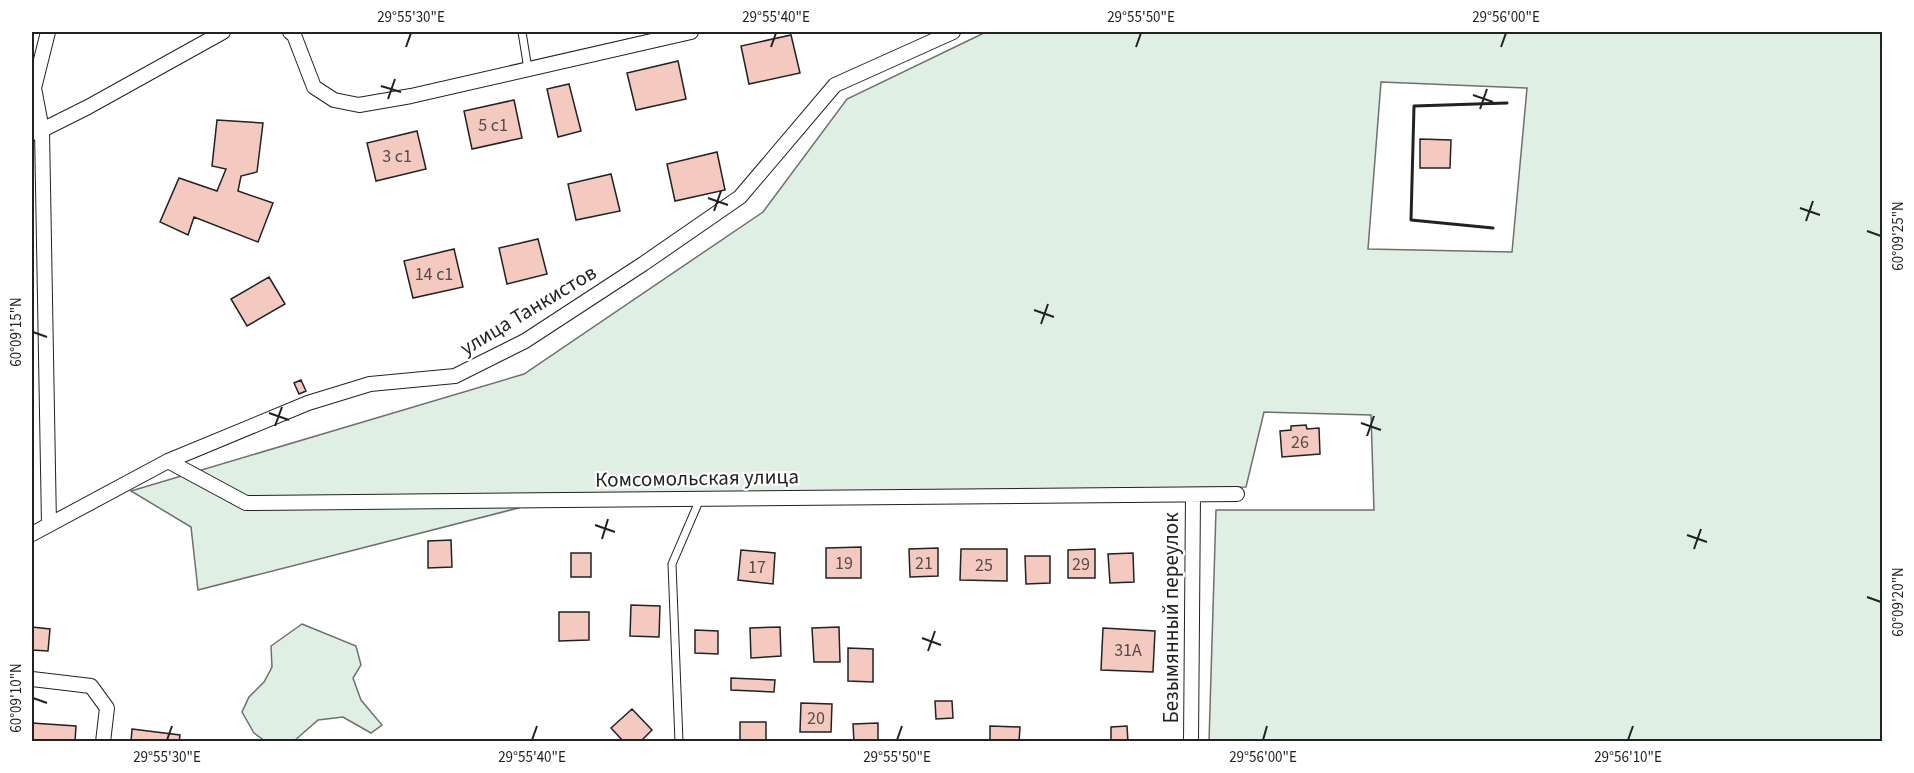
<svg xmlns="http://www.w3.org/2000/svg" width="1914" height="773" font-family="'Source Sans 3',sans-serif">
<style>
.green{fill:#e0efe3;stroke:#6f6f6f;stroke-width:1.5;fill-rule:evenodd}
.building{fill:#f3c9c0;stroke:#222;stroke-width:1.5}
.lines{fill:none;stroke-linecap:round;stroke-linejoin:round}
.lane-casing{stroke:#222;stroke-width:9}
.street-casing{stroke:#222;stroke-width:16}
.lane{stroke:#fff;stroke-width:7}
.street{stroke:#fff;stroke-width:14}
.wall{stroke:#222;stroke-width:3}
.ticks{fill:none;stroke:#222;stroke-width:2}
.labels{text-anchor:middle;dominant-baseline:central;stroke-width:4.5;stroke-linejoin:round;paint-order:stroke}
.number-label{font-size:18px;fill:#564c4a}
.street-label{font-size:21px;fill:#222;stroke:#fff}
.neatline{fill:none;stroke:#222;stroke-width:2}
.ticks-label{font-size:15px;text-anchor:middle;fill:#222}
</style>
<rect width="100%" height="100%" fill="#fff"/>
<path class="green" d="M986 32H1882V741H1209L1216 510H1374L1371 415 1264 412 1246 487 569 495 198 590 191 527 131 491 524 374 763 212 847 99ZM1381 82 1527 88 1512 252 1368 249Z
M302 624 356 646 361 665 353 678 361 700 382 725 371 733 343 717 318 720 294 741H265L254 733 242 712 249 697 264 682 272 667 271 646Z"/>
<path class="building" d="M791 35 800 73 749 84 741 46Z
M678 61 686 99 636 110 627 73Z
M569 84 581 131 558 137 547 89Z
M514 100 522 138 472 149 464 111Z
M217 120 263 123 257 172 241 176 238 191 273 203 258 242 194 217 188 235 160 222 179 178 217 191 226 169 212 166Z
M417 131 426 169 376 181 367 143Z
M1420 139 1451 140 1450 168H1420Z
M717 152 725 190 675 201 667 164Z
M611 174 620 211 576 220 568 184Z
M538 239 547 274 507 284 499 248Z
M454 249 463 287 413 298 404 261Z
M269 277 285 304 247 326 231 299Z
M301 380 306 391 299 394 294 383Z
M1306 425 1307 429 1319 428 1320 454 1282 457 1280 431 1291 430V426Z
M451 540 452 567 428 568V541Z
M861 547V578H826V548Z
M938 548V576L910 577 909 549Z
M961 549H1007V581L960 580Z
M1095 549V578H1068V550Z
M741 550 775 553 773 584 738 580Z
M571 553H591V577H571Z
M1133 553 1134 582 1110 583 1108 554Z
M1025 556H1050V583L1026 584Z
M631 605 660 606 659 637 630 636Z
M559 612H589V640L559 641Z
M32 627 50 629 48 651 32 650Z
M780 627 781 656 751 658 750 628Z
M839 627 840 662H814L812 628Z
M1103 628 1155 631 1153 672 1101 670Z
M695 630 718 631V654L695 653Z
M848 648 873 649V682L848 681Z
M731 678 775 680 774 692 731 690Z
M935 701H952L953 718 936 719Z
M801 703 832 704 831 732H800Z
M632 709 652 730 640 742H624L611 728Z
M740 722H766V742H740Z
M32 723 76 726 75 742H32Z
M878 723V742H854L853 724Z
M990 726 1020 727 1019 742H990Z
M1127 726 1128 742H1111V727Z
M132 729 180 735 179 742H131Z"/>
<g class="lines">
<defs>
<path id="lane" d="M522 32 528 69
M679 742 672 564 700 499"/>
<path id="street" d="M48 32 34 88 42 130 49 525
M290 32 294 35 314 87 334 100 359 105 411 96 691 32
M32 133 42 130 88 107 223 32
M168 461 246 503 1237 494
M32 534 168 461 308 403 370 384 455 376 525 341 643 264 740 197 835 85 953 32
M32 679 91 686 107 708 103 742
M1191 742 1193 495"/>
</defs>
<use href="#lane" class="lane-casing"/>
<use href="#street" class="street-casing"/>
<use href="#lane" class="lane"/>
<use href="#street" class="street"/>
<path class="wall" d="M484 32H488
M1493 228 1411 220 1414 106 1507 103"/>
</g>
<path class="ticks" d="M406 47 411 33M771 47 776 33M1136 47 1141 33M1501 47 1506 33M381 86 401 92M1473 95 1493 102M388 99 395 79M1480 109 1487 89M708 198 728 205M1800 208 1820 215M714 211 721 191M1806 221 1813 201M1867 231 1881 236M1034 310 1054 317M1041 324 1048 304M33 332 47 337M269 413 289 420M1361 423 1381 430M275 426 282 407M1367 436 1374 416M595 525 615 532M1687 535 1707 542M602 539 608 519M1694 549 1701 529M1867 597 1881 602M922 638 941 645M928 651 935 631M33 698 47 703M167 740 172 726M532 740 537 726M897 740 902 726M1263 740 1267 726M1628 740 1633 726"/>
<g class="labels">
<g class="number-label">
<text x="493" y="125">5 с1</text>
<text x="397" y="156">3 с1</text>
<text x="434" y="274">14 с1</text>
<text x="1300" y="442">26</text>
<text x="844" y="563">19</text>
<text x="924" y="563">21</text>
<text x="1081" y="564">29</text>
<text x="984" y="565">25</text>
<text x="757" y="567">17</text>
<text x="1128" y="650">31А</text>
<text x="816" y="718">20</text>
</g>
<g class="street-label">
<text transform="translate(528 310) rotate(-31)">улица Танкистов</text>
<text transform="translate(697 478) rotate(-1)">Комсомольская улица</text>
<text transform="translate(1171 618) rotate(-90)">Безымянный переулок</text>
</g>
</g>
<rect width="1914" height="773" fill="none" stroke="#ffffff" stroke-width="66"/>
<rect x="33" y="33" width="1848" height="707" class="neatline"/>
<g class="ticks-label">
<text x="411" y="22">29°55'30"E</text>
<text x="776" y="22">29°55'40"E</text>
<text x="1141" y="22">29°55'50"E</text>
<text x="1506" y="22">29°56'00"E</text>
<text transform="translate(1898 236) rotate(-90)" y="5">60°09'25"N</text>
<text transform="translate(16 332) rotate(-90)" y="5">60°09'15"N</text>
<text transform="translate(1898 602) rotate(-90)" y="5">60°09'20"N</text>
<text transform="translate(16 698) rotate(-90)" y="5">60°09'10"N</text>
<text x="167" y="762">29°55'30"E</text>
<text x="532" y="762">29°55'40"E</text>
<text x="897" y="762">29°55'50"E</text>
<text x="1263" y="762">29°56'00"E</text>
<text x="1628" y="762">29°56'10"E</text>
</g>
</svg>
